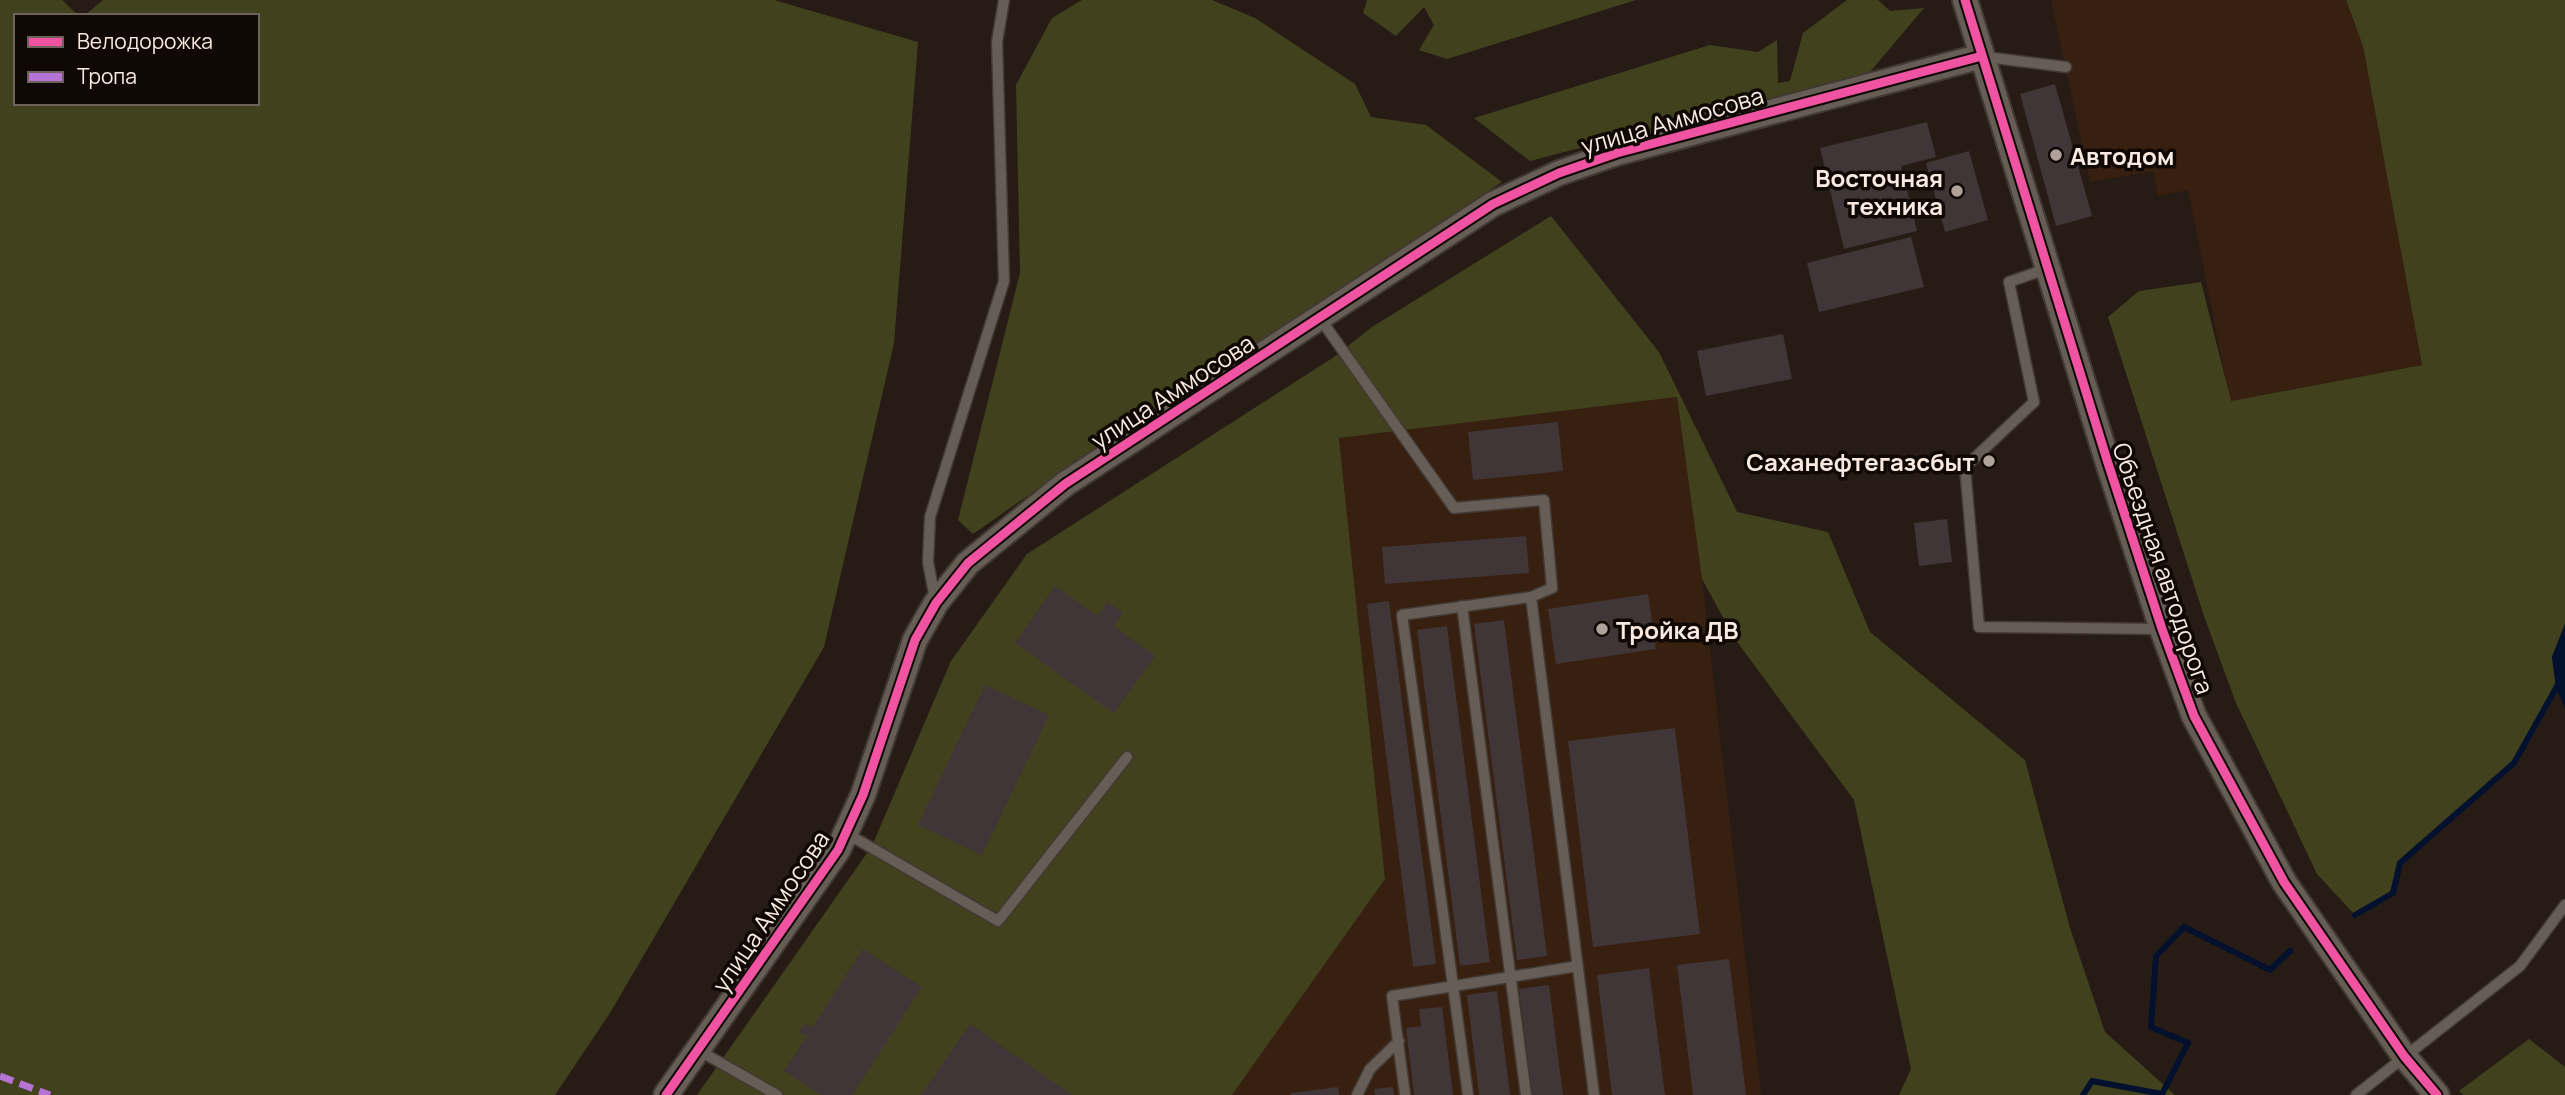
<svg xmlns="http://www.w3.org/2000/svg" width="2565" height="1095" font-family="Manrope,sans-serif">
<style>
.built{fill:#37200f}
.green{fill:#42411d}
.water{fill:#04112e}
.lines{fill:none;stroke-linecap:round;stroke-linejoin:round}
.stream{stroke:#04112e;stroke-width:6}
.building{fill:#403537}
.service-casing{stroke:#423933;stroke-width:13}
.tertiary-casing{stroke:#423933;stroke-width:28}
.service{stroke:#665d57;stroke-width:10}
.tertiary{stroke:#665d57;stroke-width:24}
.quiet{stroke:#b673d3;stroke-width:7;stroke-dasharray:14 7;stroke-linecap:butt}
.cycleway-casing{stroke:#100804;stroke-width:13}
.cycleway{stroke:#f153a3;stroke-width:9}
.poi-dot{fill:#afa29a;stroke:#100804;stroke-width:2.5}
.labels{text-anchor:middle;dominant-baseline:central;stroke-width:7;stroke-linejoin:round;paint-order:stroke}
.street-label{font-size:24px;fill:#f8eae1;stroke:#100804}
.poi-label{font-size:24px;font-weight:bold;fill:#f8eae1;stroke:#100804;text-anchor:start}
</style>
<rect width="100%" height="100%" fill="#271c15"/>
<path class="built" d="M2051 0H2346L2363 46 2422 365 2230 401 2188 190 2158 196 2153 171 2090 182Z
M1677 397 1702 579 1761 1095H1232L1385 879 1339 438Z"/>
<path class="green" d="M0 0H62L79 16H16V103H257V16H84L103 0H774L918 42 894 343 824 647 610 1013 555 1095H0Z
M1082 0H1212L1255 18 1355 84 1371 117 1426 125 1502 182 1093 450 973 534 958 520 1020 273 1016 85 1052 18Z
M1367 0H1636L1447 59 1419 50 1434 25 1424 7 1396 36 1363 13Z
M1847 0H1878L1890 11 1924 8 1870 72 1530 161 1474 118 1710 45 1758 52 1777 40 1778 83 1790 81 1803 33Z
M2346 0H2565V624L2552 657 2556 687 2514 763 2400 863 2393 893 2355 915 2317 874 2236 703 2204 616 2108 317 2139 291 2201 282 2231 401 2422 365 2363 46Z
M1551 216 1659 352 1737 512 1828 532 1870 632 2025 760 2070 928 2105 1032 2175 1095H1899L1911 1069 1854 800 1735 639 1702 579 1677 397 1339 438 1385 879 1232 1095H697L872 846 951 661 1027 554 1334 357 1372 327Z
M2529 1039 2565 1067V1095H2464L2459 1091Z"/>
<path class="water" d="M2565 624V709L2556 687 2552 657Z"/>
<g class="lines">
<path class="stream" d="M2355 915 2393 893 2400 863 2514 763 2565 672
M2083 1095 2092 1081 2162 1094 2188 1043 2151 1027 2156 956 2184 927 2270 970 2290 951"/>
</g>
<path class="building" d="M2055 84 2092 216 2056 226 2020 94Z
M1927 122 1936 157 1901 166 1917 231 1844 249 1820 148Z
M1969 151 1988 220 1945 232 1926 163Z
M1911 237 1924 287 1819 312 1807 263Z
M1783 334 1792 379 1706 396 1697 351Z
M1558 422 1563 471 1473 480 1468 432Z
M1947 519 1952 562 1919 566 1914 523Z
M1526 536 1529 573 1385 584 1382 547Z
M1055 586 1098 616 1107 602 1123 612 1114 626 1155 656 1114 713 1015 643Z
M1648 594 1656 649 1556 664 1548 609Z
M1389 601 1436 964 1413 967 1367 604Z
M1504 620 1547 956 1517 960 1474 624Z
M1447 626 1490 962 1460 966 1417 630Z
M985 685 1049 715 982 855 918 825Z
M1675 728 1700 934 1593 947 1568 741Z
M863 949 922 987 852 1095H821L784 1071 807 1036 799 1032 805 1023 812 1028Z
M1729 959 1746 1095H1693L1677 965Z
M1649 968 1665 1095H1612L1597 975Z
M1549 985 1563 1095H1532L1519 989Z
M1497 991 1510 1095H1479L1467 995Z
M1442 1007 1453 1095H1414L1406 1028 1421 1026 1419 1009Z
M970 1024 1072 1095H921Z
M1338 1087 1339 1095H1291V1093Z
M1393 1087 1394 1095H1375L1374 1089Z"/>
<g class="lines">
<defs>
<path id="service" d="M1986 57 2066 67
M2046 269 2009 282 2034 402 1965 467 1979 627 2161 629
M1319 317 1454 508 1544 500 1552 588 1531 597
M935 599 928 562 930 517 1004 281 997 42 1004 0
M1462 606 1526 1095
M846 833 998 921 1127 757
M698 1050 777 1095
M1357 1095 1370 1069 1399 1041
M1405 1095 1392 996 1578 966
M1468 1095 1402 615 1531 597 1594 1095
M2356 1095 2520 966 2565 905"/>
<path id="tertiary" d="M1965 0 2107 460 2162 629 2194 716 2284 882 2404 1056 2437 1095
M666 1095 838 850 863 795 915 640 936 603 968 563 1065 484 1493 204 1559 173 1617 153 1982 56"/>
</defs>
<use href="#service" class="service-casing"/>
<use href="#tertiary" class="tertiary-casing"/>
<use href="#service" class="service"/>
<use href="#tertiary" class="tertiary"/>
<path class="quiet" d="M0 1076 50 1095"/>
<defs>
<path id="cycleway" d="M1965 0 2107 460 2162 629 2194 716 2284 882 2404 1056 2437 1095
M666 1095 838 850 863 795 915 640 936 603 968 563 1065 484 1493 204 1559 173 1617 153 1982 56"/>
</defs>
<use href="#cycleway" class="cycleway-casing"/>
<use href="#cycleway" class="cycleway"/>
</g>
<g class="poi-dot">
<circle cx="2056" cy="155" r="7"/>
<circle cx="1957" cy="191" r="7"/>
<circle cx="1989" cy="461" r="7"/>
<circle cx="1602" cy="629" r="7"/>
</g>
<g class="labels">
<g class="street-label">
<text transform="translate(1672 120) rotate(-16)">улица Аммосова</text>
<text transform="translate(1172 391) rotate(-33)">улица Аммосова</text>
<text transform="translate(2164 568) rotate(71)">Объездная автодорога</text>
<text transform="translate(770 911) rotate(-56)">улица Аммосова</text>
</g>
<g class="poi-label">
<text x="2070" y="155">Автодом</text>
<text x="1943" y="177" text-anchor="end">Восточная<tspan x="1943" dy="28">техника</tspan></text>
<text x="1975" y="461" text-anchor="end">Саханефтегазсбыт</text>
<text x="1616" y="629">Тройка ДВ</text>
</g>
</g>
<rect x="14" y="14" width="245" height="91" fill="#100804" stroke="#6d625c" stroke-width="2"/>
<rect x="28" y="37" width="35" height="10" fill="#f153a3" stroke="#6d625c" stroke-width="2"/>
<text x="77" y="49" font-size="21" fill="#f8eae1">Велодорожка</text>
<rect x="28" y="72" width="35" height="10" fill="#b673d3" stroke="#6d625c" stroke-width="2"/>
<text x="77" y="84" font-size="21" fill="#f8eae1">Тропа</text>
</svg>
